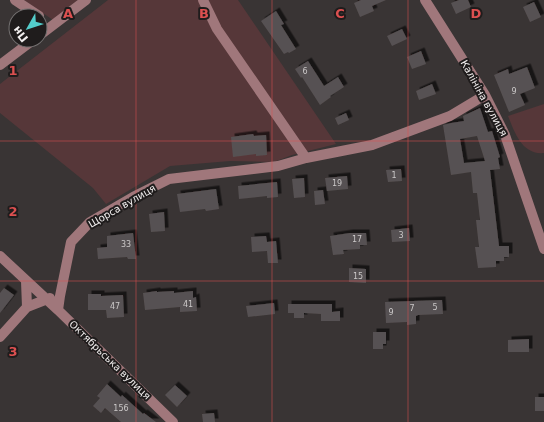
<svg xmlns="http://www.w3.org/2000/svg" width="544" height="422" font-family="'DejaVu Sans',sans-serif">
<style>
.green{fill:#563739}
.building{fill:#575152;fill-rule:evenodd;filter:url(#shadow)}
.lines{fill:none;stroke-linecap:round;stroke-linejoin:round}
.minor{stroke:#a0777b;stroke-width:10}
.grid{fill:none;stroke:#dc5050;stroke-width:1;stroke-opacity:0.55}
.labels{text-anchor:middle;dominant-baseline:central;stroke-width:4;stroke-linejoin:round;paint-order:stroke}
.number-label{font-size:8px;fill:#cbc8c8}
.street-label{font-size:10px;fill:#f2efef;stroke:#1f1c1c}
.grid-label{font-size:13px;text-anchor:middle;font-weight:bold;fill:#dc5050;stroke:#1f1c1c;stroke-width:4;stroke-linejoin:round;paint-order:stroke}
</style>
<defs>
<filter id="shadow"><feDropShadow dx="3.5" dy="-3.5" stdDeviation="0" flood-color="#0009"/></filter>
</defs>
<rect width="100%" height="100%" fill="#393434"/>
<path class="green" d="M24 0H78L53 20Z
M108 0H238L336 144 292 155 274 162 230 161 170 166 106 204 93 188 0 113V84Z
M544 104V153C522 155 515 133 508 116Z"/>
<path class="building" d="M361 0H386L372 6 374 11 360 17 354 3Z
M459 0H468L471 7 456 14 451 3Z
M534 2 541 17 530 22 523 7Z
M276 11 284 24 281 25 296 49 289 53 288 52 284 54 261 21Z
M402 29 407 39 392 46 387 36Z
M421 51 426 64 412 69 407 57Z
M308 61 324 86 338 77 344 87 330 96 331 97 320 105 302 77 301 78 295 69Z
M527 67 535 88 520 94 525 105 509 112 494 75 508 69 509 74Z
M432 84 436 94 419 100 416 91Z
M480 108 488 132 492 131 500 157 498 158 500 169 490 170 499 246H509V257H504V261H496V267L478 268 475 247H479L476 220H480L477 193H473L471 172 451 175 443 125 451 123 464 121 463 116ZM477 136 485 161 464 163 460 139Z
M346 113 349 120 338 125 335 118Z
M253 134 254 136 266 135 267 155 256 156V154L233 157 231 137Z
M401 169 402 181 388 182 386 170Z
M347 176 348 189 327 191 325 178Z
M304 178 305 197 294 198 292 179Z
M277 182 278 197 267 198V196L239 199 238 186Z
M216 189 219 209 206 211 205 209 180 212 177 194Z
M323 190 325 204 315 205 314 191Z
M164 212 165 231 151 232 149 214Z
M409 228 410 241 392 242 391 230Z
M133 233 136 259H128L127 257 98 259 97 248 107 247V236Z
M350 233H366L367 245H360V249L343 250 344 254 333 255 330 236Z
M266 236 267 242 276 241 278 263H268L267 251 252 252 251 237Z
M349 268 366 269V283L349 282Z
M4 288 14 295 0 313V293Z
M157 291V292L174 291V293L193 291V298L196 297 197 311 180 312V307L145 310 143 293Z
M88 294H101V296L123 295 124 317 107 318 106 310H88Z
M442 300 443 314 418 315 416 316V324L407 325V322L386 323 385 302Z
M274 303 275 314 248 317 246 306Z
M288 304H332V312L340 311V321H321V314L304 313V318H294V313H288Z
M373 332H386V344H383V349H373Z
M529 339V352H508V340Z
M107 384 121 397 122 395 143 414 144 413 156 422H121L105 408 101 413 93 406 100 398 97 396Z
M175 385 187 396 177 407 165 395Z
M535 397H544V411H535Z
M214 413 215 422H203L202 414Z"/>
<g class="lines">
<path class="minor" d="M15 0 39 16
M203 0 217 29 306 158
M425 0 485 95 505 135 544 249
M40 35 86 0
M0 65 33 40
M0 256 58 310 173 422
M26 281 27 307
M58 310 60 296 71 242 90 222 133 197 169 179 278 166 306 158 372 145 450 116 485 95
M0 337 27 307 50 298"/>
</g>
<path class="grid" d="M136 0V422M272 0V422M408 0V422M0 141H544M0 281H544"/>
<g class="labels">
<g class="number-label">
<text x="305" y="71">6</text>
<text x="514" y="91">9</text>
<text x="394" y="175">1</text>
<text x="337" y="183">19</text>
<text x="401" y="235">3</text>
<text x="357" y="239">17</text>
<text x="126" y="244">33</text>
<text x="358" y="276">15</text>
<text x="188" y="304">41</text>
<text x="115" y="306">47</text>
<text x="435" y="307">5</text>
<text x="412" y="308">7</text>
<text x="391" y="312">9</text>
<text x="121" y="408">156</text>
</g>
<g class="street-label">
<text transform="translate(484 98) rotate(61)">Калініна вулиця</text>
<text transform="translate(122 206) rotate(-30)">Щорса вулиця</text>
<text transform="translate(110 360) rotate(44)">Октябрьська вулиця</text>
</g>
</g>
<g class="grid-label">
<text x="68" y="18">A</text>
<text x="204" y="18">B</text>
<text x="340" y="18">C</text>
<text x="476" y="18">D</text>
<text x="13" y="75">1</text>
<text x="13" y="216">2</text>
<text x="13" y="356">3</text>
</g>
<g transform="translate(28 28) rotate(231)"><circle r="19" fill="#1f1c1c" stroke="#737070"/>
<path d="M0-3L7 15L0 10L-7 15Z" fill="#53cdcb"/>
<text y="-6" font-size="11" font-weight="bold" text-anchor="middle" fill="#f2efef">Пн</text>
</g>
</svg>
